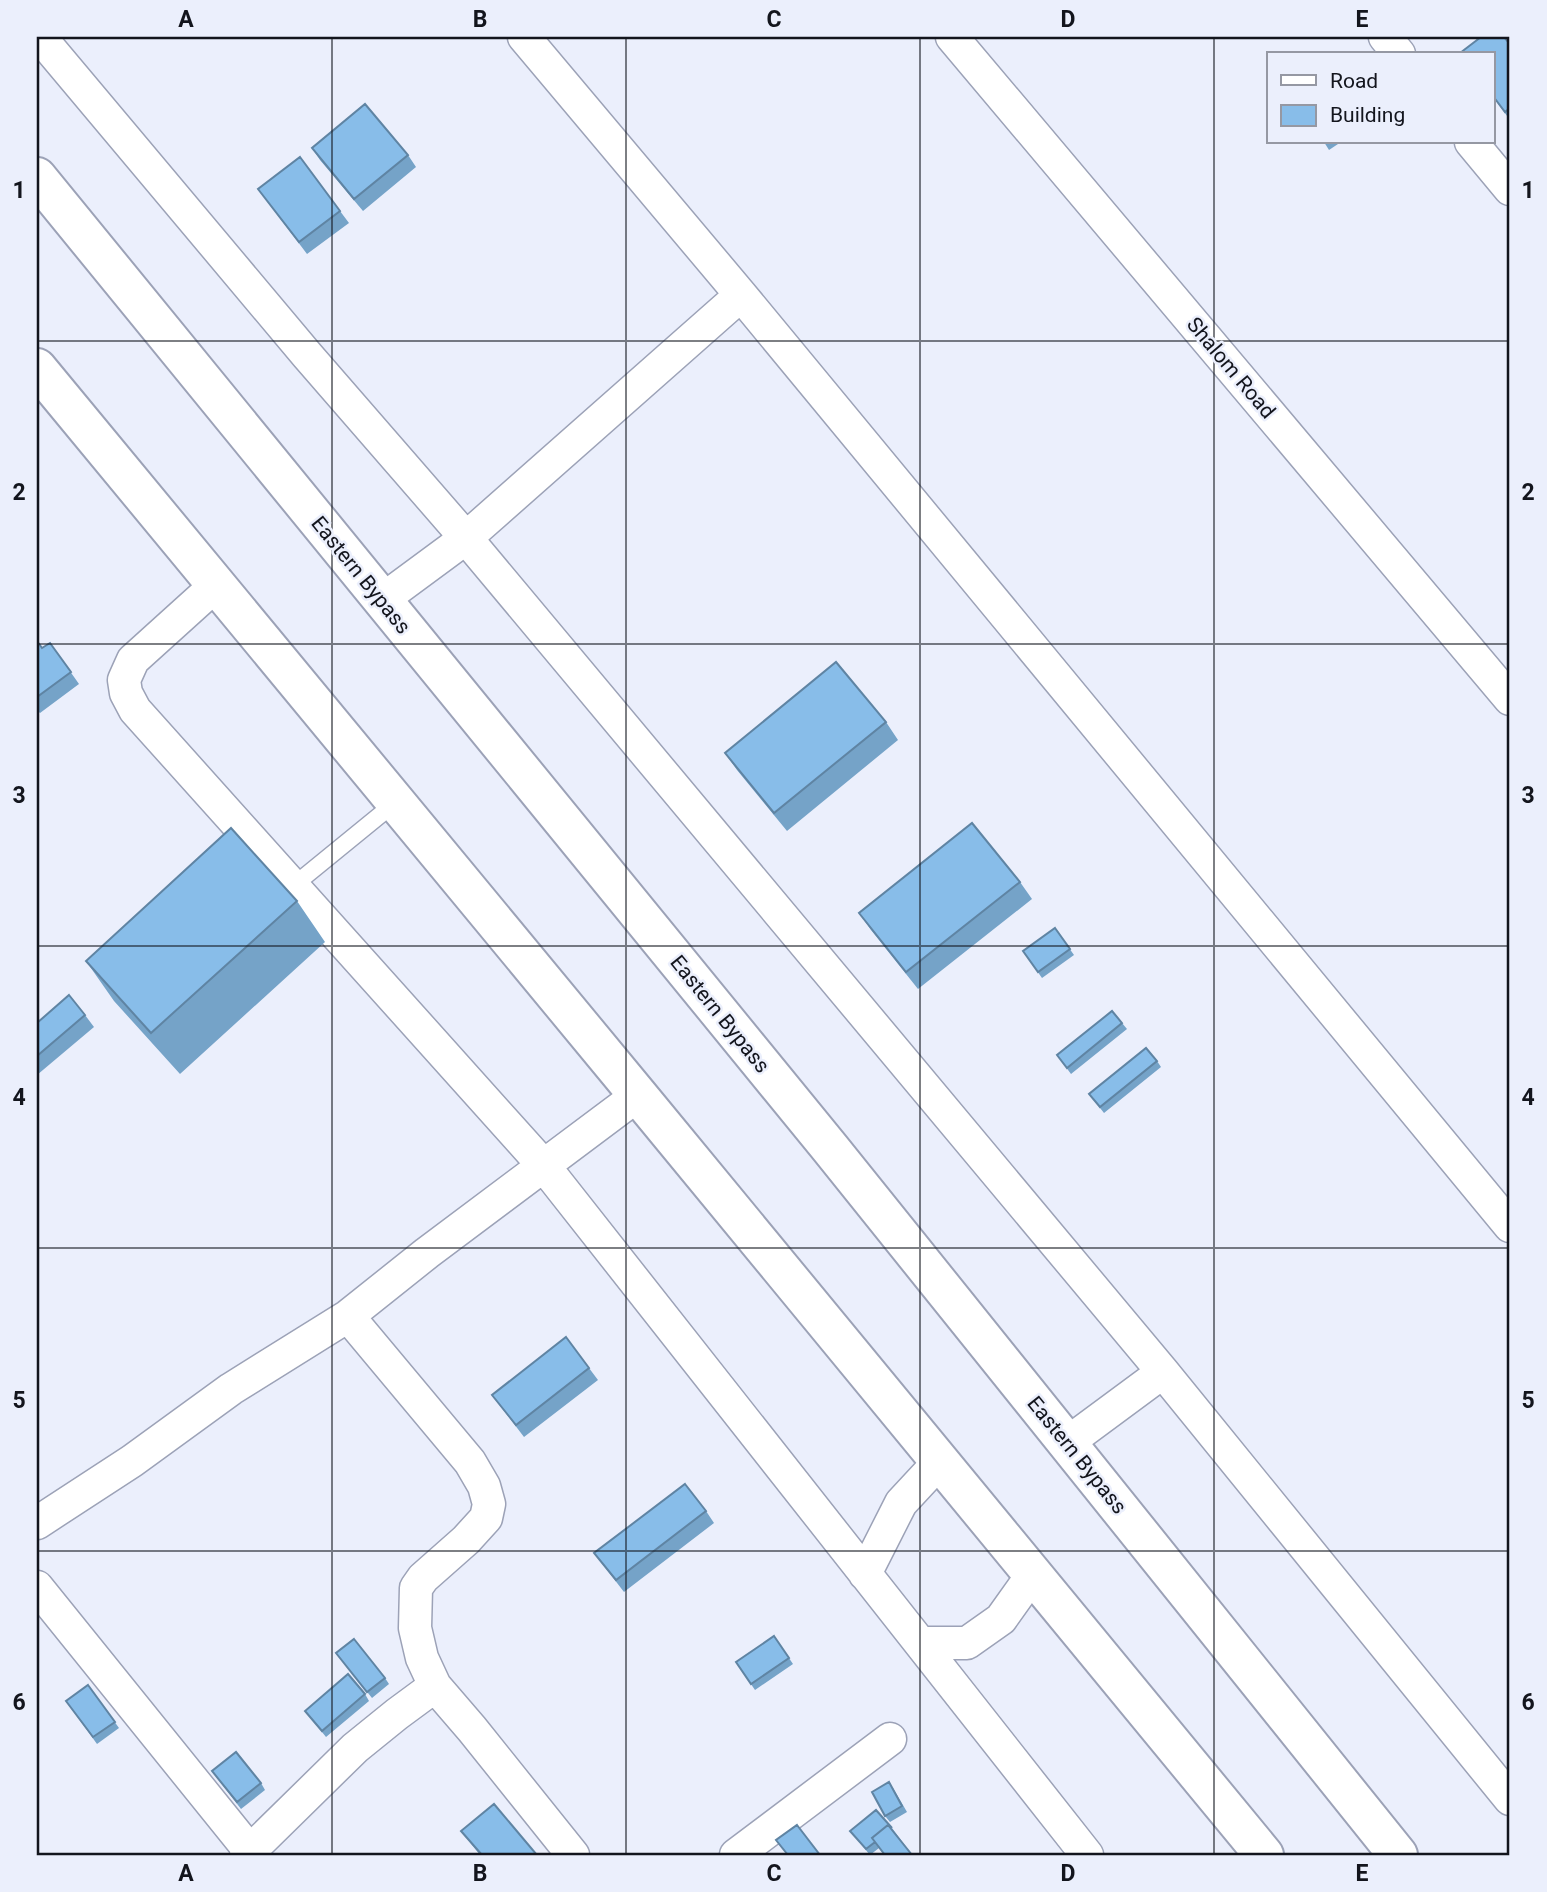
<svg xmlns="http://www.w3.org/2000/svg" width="1547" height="1892" font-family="Roboto,sans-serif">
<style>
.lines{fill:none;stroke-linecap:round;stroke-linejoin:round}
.lane-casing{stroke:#9ca2b7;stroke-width:19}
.street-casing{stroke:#9ca2b7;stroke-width:35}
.primary-casing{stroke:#9ca2b7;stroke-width:42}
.lane{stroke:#fff;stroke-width:16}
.street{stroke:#fff;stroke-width:32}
.primary{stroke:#fff;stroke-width:38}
.wall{fill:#75a3c8}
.building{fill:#88bde9;stroke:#5f84a3;stroke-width:2}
.grid{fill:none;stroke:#13151d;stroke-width:2;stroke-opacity:0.55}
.labels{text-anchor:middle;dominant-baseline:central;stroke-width:5;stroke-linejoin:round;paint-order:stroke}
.street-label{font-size:21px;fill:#13151d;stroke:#ebeffc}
.neatline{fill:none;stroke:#13151d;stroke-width:2.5}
.grid-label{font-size:23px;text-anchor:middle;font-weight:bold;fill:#13151d}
</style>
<rect width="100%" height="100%" fill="#ebeffc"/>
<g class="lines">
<defs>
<path id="lane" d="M293 886 396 802"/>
<path id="street" d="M40 37 307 355 466 538 1163 1372 1510 1799
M524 37 741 295 1510 1226
M952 37 1510 699
M1385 37 1399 54
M1471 142 1510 189
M216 585 133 660 124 680 126 693 135 710 544 1166 1087 1855
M382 600 466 538 741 295
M348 1316 470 1462 484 1486 489 1504 486 1518 466 1540 423 1578 416 1588 415 1628 422 1658 435 1686
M1067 1443 1163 1372
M37 1523 132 1461 231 1389 348 1316 427 1253 638 1095
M865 1574 901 1503 940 1461
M37 1587 250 1851
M920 1643H967L1001 1619 1033 1574
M246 1855 355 1748 397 1714 435 1686 472 1729 573 1855
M736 1855 890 1739"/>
<path id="primary" d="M37 177 830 1148 1398 1855
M37 368 638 1095 1264 1855"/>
</defs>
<use href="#lane" class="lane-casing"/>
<use href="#street" class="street-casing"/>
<use href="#primary" class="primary-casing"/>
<use href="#lane" class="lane"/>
<use href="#street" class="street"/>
<use href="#primary" class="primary"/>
</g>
<path class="wall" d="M1510 44V120L1493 97V54Z
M1324 142H1341L1329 150Z
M312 148 408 155 416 167 363 211 320 160Z
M258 189 340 211 349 223 307 254Z
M37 641 42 648 50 643 79 684 40 713 37 710Z
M886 722 898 740 787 831 737 770 725 753Z
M1020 882 1032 899 918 989 871 930 859 913Z
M297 901 325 942 180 1074 114 1001 86 961Z
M1055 928 1074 955 1042 978 1023 951Z
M85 1015 94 1027 37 1075V1023Z
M1122 1023 1127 1029 1071 1074 1057 1055Z
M1157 1061 1161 1067 1104 1113 1089 1094Z
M589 1368 598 1380 524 1437 492 1395Z
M706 1511 714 1523 624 1592 594 1553Z
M774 1636 793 1664 755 1690 736 1662Z
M336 1653 385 1678 389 1684 372 1698Z
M88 1685 119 1728 97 1744 66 1701Z
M365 1694 369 1701 326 1737 305 1711Z
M212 1771 261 1783 265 1790 241 1809Z
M893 1788 907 1812 890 1822 885 1816Z
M892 1828 912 1855H884L879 1848 870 1855 850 1831Z
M461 1831 537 1855H480Z"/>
<path class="building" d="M1481 37H1504L1510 44V108L1505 112 1493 96V54H1461L1460 53Z
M365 104 408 155 354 199 312 148Z
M300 157 340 211 299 242 258 189Z
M37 641 42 648 50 643 71 672 37 697Z
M836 662 886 722 774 813 725 753Z
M972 823 1020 882 906 972 859 913Z
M231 828 297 901 151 1033 86 961Z
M1055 928 1070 949 1038 972 1023 951Z
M69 995 85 1015 37 1056V1023Z
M1112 1011 1122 1023 1067 1068 1057 1055Z
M1146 1048 1157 1061 1100 1107 1089 1094Z
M566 1337 589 1368 516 1425 492 1395Z
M685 1484 706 1511 616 1580 594 1553Z
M774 1636 789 1658 751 1684 736 1662Z
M354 1639 385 1678 367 1692 336 1653Z
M348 1674 365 1694 322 1731 305 1711Z
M88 1685 115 1722 93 1737 66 1701Z
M236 1752 261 1783 237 1802 212 1771Z
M889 1782 902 1806 885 1816 872 1792Z
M494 1804 537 1855H482L461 1831Z
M876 1810 892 1828 888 1825 872 1838 875 1842 866 1849 850 1831Z
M797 1825 820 1855H788L776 1840Z
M888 1825 912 1855H885L872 1838Z"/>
<path class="grid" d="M332 37V1855M626 37V1855M920 37V1855M1214 37V1855M37 341H1510M37 644H1510M37 946H1510M37 1248H1510M37 1551H1510"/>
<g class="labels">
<g class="street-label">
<text transform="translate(1231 368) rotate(50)">Shalom Road</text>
<text transform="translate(361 575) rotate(51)">Eastern Bypass</text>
<text transform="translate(720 1014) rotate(51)">Eastern Bypass</text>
<text transform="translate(1077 1455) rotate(51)">Eastern Bypass</text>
</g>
</g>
<rect width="1547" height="1892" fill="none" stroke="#ebeffc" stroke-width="77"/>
<rect x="1267" y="52" width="228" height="91" fill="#ebeffc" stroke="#9598a3" stroke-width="2"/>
<rect x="1281" y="75" width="35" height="10" fill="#ffffff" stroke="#9598a3" stroke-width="2"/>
<text x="1330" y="88" font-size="21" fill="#13151d">Road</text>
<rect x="1281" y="105" width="35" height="21" fill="#88bde9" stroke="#9598a3" stroke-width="2"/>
<text x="1330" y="122" font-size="21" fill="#13151d">Building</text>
<rect x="38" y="38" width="1470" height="1816" class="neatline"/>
<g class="grid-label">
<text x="186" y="27">A</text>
<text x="480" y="27">B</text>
<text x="774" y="27">C</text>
<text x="1068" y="27">D</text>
<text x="1362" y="27">E</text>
<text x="19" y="198">1</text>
<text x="1528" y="198">1</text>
<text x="19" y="500">2</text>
<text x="1528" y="500">2</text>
<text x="19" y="803">3</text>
<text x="1528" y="803">3</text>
<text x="19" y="1105">4</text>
<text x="1528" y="1105">4</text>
<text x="19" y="1408">5</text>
<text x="1528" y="1408">5</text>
<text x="19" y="1710">6</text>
<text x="1528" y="1710">6</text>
<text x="186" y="1881">A</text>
<text x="480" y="1881">B</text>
<text x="774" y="1881">C</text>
<text x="1068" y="1881">D</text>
<text x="1362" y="1881">E</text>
</g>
</svg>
